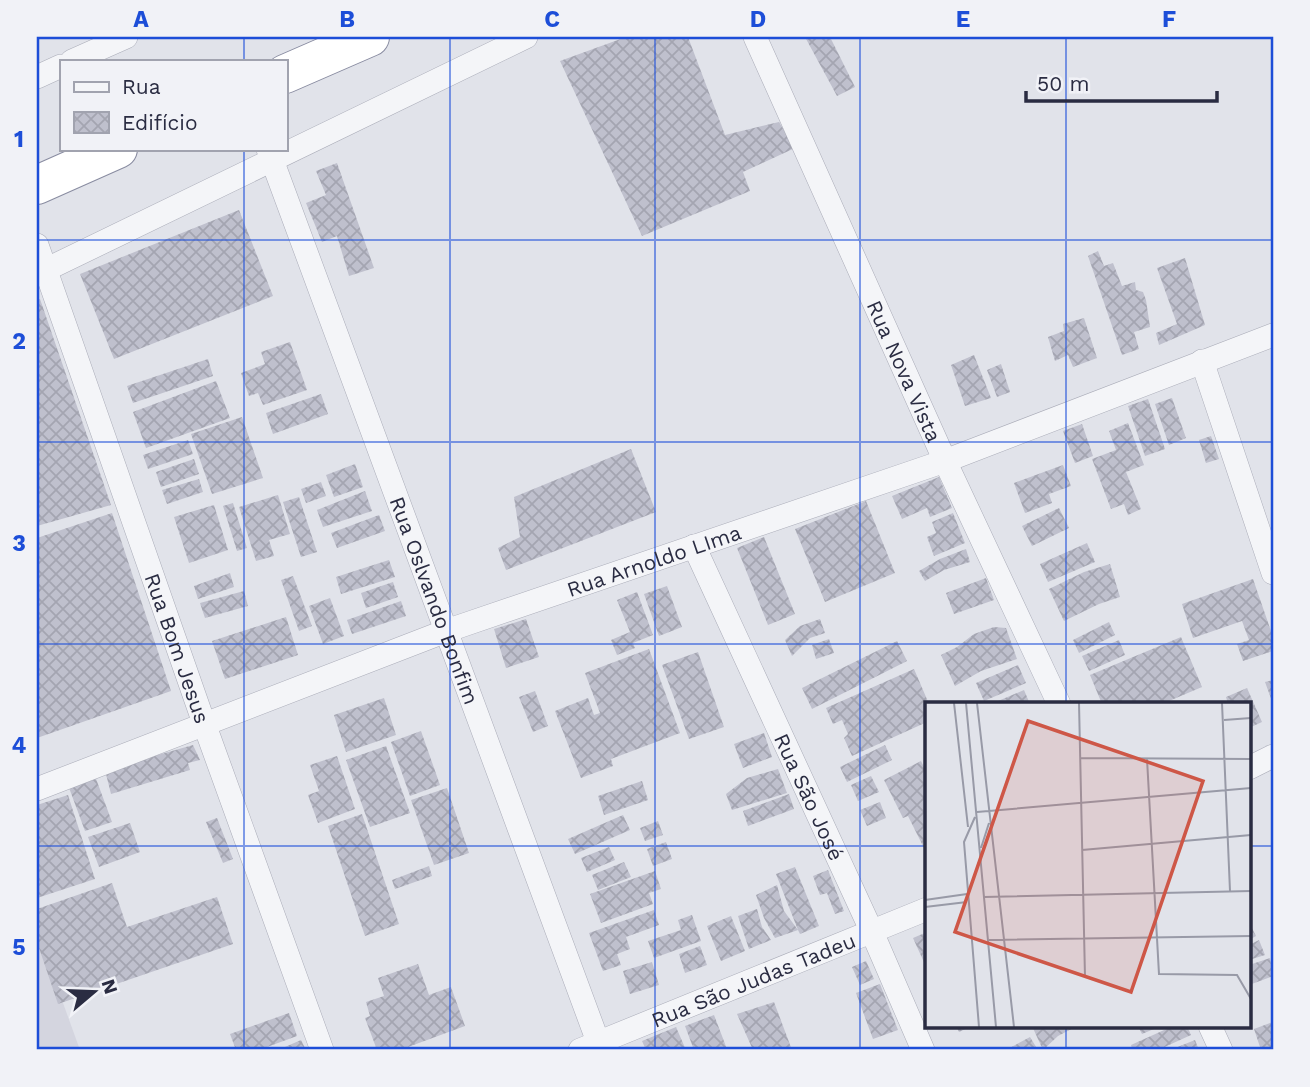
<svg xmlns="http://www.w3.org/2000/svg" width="1310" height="1087" font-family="'Work Sans',sans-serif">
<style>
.built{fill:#d4d5df}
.building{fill:url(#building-cross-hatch)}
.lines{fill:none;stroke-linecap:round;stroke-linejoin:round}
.street-casing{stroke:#aaacb8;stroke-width:24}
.highway-casing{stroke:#898ca1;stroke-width:40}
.street{stroke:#f4f5f8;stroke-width:23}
.highway{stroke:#fff;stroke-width:38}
.grid{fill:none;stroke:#1d4ed8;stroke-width:2;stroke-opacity:0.55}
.labels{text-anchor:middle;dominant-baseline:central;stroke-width:7;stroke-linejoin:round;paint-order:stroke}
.street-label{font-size:21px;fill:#2a2c42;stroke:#f1f2f7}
.inset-road{fill:none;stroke:#989aa7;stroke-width:2}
.view{fill:#ce5747;fill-opacity:0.15;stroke:#ce5747;stroke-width:3.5}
.inset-edge{fill:none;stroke:#2a2c42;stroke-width:3.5}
.neatline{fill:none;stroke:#1d4ed8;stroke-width:2.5}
.grid-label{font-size:23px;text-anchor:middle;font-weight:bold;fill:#1d4ed8}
</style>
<defs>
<pattern id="building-cross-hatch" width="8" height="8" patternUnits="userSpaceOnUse" patternTransform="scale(1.75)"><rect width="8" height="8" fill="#bfc0cd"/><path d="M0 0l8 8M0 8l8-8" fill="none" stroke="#a4a5b1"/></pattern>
</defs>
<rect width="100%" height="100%" fill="#e1e3ea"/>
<path class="built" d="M37 931 80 1050H37Z"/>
<path class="building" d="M626 37H688L725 135 779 122 795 148 743 172 750 191 642 236 560 61Z
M805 37H830L855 87 837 96Z
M337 163 374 268 349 276 337 236 322 242 306 203 326 195 316 171Z
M239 210 273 296 114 359 80 274Z
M1098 251 1104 266 1113 263 1122 286 1135 282 1136 290 1143 292 1146 300 1150 327 1134 332 1139 349 1122 355 1088 256Z
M1185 258 1205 325 1159 345 1156 333 1177 324 1157 268Z
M40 299 111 505 37 526V300Z
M1084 318 1097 358 1073 367 1068 355 1055 361 1048 337 1064 331 1063 324Z
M290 342 307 390 263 405 258 393 249 396 241 373 265 364 261 352Z
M974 355 991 398 965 406 951 365Z
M208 359 213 376 133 403 127 386Z
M1001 364 1010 392 997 397 987 370Z
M216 381 230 418 146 448 133 412Z
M321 394 328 414 273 434 266 413Z
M1172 398 1186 438 1169 445 1155 404Z
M1148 399 1165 449 1145 456 1128 406Z
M242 417 263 478 212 494 191 434Z
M1128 423 1144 465 1126 472 1141 509 1128 515 1124 504 1111 509 1092 459 1116 450 1109 431Z
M1082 424 1093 456 1075 463 1063 431Z
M1211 436 1219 459 1206 463 1199 440Z
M188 440 193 454 148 469 143 455Z
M631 449 656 512 506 570 498 548 520 537 514 497Z
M194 459 199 474 161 487 156 472Z
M355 464 363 487 334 497 326 475Z
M1063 465 1071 486 1049 494 1052 503 1025 513 1014 483Z
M939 477 952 508 930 517 927 508 902 519 892 496Z
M199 479 203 492 167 504 162 490Z
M321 482 326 496 306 503 301 489Z
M365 491 372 511 323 527 317 510Z
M278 495 290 534 269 540 274 556 256 561 239 507Z
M299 497 317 552 301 557 283 502Z
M866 501 895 573 825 602 795 529Z
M233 503 247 548 237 551 223 506Z
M214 505 228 550 189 563 174 517Z
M1059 508 1069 528 1032 546 1022 526Z
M112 513 171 691 37 738V538Z
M953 513 965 543 934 556 927 537 936 533 932 522Z
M379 515 385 531 337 548 331 533Z
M764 537 795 614 768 625 737 548Z
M1087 543 1095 562 1048 582 1040 564Z
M966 549 970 562 944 570 925 581 919 571 940 559Z
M389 560 395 577 341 594 336 577Z
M1110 564 1120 597 1099 604 1064 621 1049 589 1084 572Z
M230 573 234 587 198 599 194 586Z
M293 576 312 626 299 631 281 580Z
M986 578 994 600 954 614 946 593Z
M1253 579 1273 637V651L1243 661 1237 644 1249 640 1242 621 1193 638 1182 604Z
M393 582 398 597 366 608 361 593Z
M667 586 682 627 659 636 644 594Z
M244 591 248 606 205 618 200 603Z
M637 592 653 635 633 643 635 648 617 655 611 640 630 632 617 600Z
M330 598 344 636 323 644 309 606Z
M401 601 406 616 352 634 347 620Z
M286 617 298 655 225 679 212 641Z
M526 619 539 657 506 668 494 629Z
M820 619 825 633 810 638 792 656 785 640 800 626Z
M1109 622 1115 635 1079 653 1073 640Z
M994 627 1006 628 1017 659 981 671 955 686 941 655 957 647 974 634Z
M1181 637 1202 687 1162 704H1102L1090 675Z
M829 639 834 653 816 659 812 645Z
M1119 640 1125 655 1089 671 1082 656Z
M897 641 907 661 812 709 802 688Z
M649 649 680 733 611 759 613 766 581 778 555 711 588 698 594 715 600 713 585 673Z
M698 652 724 727 689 739 662 665Z
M1018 665 1026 683 984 701 976 683Z
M914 669 929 704H927V722L852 756 844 738 848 734 842 720 833 724 826 708Z
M1273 680V704L1265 682Z
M1247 688 1262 722 1249 728V704H1228L1226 697Z
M1024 690 1030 704H991Z
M535 691 548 726 533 732 519 697Z
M384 698 396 735 346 752 334 715Z
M421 731 440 785 410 796 391 742Z
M764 733 772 757 743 768 734 744Z
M193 745 200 760 188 763 190 770 111 794 105 770Z
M885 745 892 760 847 782 840 767Z
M386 746 410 813 370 827 346 760Z
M337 756 355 809 318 823 308 795 319 791 310 765Z
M921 761 927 773V854L908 816 903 818 884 780Z
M778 769 787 793 732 810 726 794 747 778Z
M95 776 112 822 85 831 68 785Z
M871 776 879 792 858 801 851 785Z
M642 781 648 800 604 815 598 796Z
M447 788 469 853 434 865 411 800Z
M789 794 794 809 748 826 743 811Z
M68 795 95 879 37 898V805Z
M880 802 886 818 867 826 860 810Z
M362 814 399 924 365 936 328 826Z
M623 815 630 830 575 854 568 839Z
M217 818 233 859 223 863 206 822Z
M658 821 663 835 645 841 640 828Z
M130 823 140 852 99 867 88 837Z
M666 842 672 859 653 866 647 849Z
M609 847 615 860 587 872 581 858Z
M624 862 631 877 598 890 592 875Z
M429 866 432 876 395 889 392 880Z
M795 867 819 926 800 934 798 930 775 938 764 918 756 895 777 885 784 911 798 930 776 874Z
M828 870 844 911 835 914 827 893 820 895 813 876Z
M655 871 661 889 649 893 653 904 601 923 590 894Z
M112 883 127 927 217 897 233 944 58 1004 37 942V909Z
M757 909 762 927 771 940 749 949 738 916Z
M654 910 659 925 626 937 630 949 617 954 621 965 603 971 589 933Z
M692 915 701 941 654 958 648 941 681 930 678 920Z
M731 916 745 951 721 961 707 926Z
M1249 922 1256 936 1249 940Z
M927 932V969L913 938Z
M1259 940 1265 955 1249 960V945Z
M700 946 707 965 685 973 679 954Z
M1270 958 1273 976 1249 985V965Z
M866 961 874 979 860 985 852 967Z
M652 962 659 985 630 994 623 971Z
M418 964 429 995 451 987 465 1026 400 1050H377L365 1018 370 1016 366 1002 384 996 378 978Z
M880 984 898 1030 873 1039 856 993Z
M774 1002 792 1050H753L737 1014Z
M289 1013 297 1036 259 1050H236L230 1034Z
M714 1015 727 1049 694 1050 685 1026Z
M1273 1022V1050H1261L1254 1029Z
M956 1026H972L959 1032Z
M1032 1026H1077L1058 1036 1043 1050Z
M1138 1026H1161L1142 1034Z
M1173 1026H1187L1191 1035 1158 1050H1133L1131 1045Z
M676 1027 686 1050H646L642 1041Z
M1030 1037 1038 1050H1006Z
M301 1040 306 1050H278Z
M1195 1040 1199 1050H1170Z"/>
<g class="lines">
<defs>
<g id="street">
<path id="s1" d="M755 37 945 461 1059 704"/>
<path d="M72 61 126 37"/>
<path d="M37 77 61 66"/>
<path id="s2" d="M268 149 601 1050"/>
<path id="s3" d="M37 245 205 726 322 1050"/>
<path d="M37 274 526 37"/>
<path d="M1202 361 1273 573"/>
<path id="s4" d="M694 546 872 932 923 1050"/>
<path d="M1249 768 1273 756"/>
<path id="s5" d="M37 789 446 631 945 461 1273 335"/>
<path d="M1210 1026 1221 1050"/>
<path id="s6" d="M580 1050 927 909"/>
</g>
<path id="highway" d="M285 74 370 37
M37 185 118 149"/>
</defs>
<use href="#street" class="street-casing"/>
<use href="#highway" class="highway-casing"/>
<use href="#street" class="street"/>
<use href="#highway" class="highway"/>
</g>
<path class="grid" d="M244 37V61M450 37V1050M655 37V1050M860 37V1050M1066 37V704M244 149V1050M37 240H1273M37 442H1273M37 644H1273M37 846H927M1249 846H1273M1066 1026V1050"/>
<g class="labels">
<g class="street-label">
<text stroke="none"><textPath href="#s1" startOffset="366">Rua Nova Vista</textPath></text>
<text stroke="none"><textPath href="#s5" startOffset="658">Rua Arnoldo LIma</textPath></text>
<text stroke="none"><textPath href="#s2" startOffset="481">Rua Oslvando Bonfim</textPath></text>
<text stroke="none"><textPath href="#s3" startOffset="427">Rua Bom Jesus</textPath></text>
<text stroke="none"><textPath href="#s4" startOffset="276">Rua São José</textPath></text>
<text stroke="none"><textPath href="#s6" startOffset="187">Rua São Judas Tadeu</textPath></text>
</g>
</g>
<g transform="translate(925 702)">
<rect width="326" height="326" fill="#e1e3ea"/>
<path class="inset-road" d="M29 1 43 125M41 1 71 325M52 1 89 325M154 1 160 275M297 1 305 189M299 18 326 16M155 56 326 57M222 57 234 272 312 273 326 297M52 110 326 86M50 115 39 140 54 325M56 146 64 121M157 148 326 133M59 195 326 189M0 198 42 192M0 205 42 200M64 238 326 234"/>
<path class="view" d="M103 19 278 79 206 290 30 230Z"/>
<rect width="326" height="326" class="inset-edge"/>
</g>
<rect width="1310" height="1087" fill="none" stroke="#f1f2f7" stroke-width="77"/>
<rect x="60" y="60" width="228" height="91" fill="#f1f2f7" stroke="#a1a3af" stroke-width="2"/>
<rect x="74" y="82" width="35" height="10" fill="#f4f5f8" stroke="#a1a3af" stroke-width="2"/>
<text x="122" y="94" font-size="21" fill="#2a2c42">Rua</text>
<rect x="74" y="112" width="35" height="21" fill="url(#building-cross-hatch)" stroke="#a1a3af" stroke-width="2"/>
<text x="122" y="130" font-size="21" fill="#2a2c42">Edifício</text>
<g transform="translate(94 992) rotate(71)" stroke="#f1f2f7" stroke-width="5" paint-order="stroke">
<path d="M0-5L12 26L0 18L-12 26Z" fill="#2a2c42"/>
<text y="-10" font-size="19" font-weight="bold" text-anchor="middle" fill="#2a2c42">N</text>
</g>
<path d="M1026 91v10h191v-10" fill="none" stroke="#2a2c42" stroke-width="3.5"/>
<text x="1037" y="91" font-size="21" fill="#2a2c42" stroke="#f1f2f7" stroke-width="5" paint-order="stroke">50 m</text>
<rect x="38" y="38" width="1234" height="1010" class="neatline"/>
<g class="grid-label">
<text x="141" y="27">A</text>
<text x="347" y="27">B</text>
<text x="552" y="27">C</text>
<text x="758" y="27">D</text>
<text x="963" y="27">E</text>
<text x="1169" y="27">F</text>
<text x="19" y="147">1</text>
<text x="19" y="349">2</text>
<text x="19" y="551">3</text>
<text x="19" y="753">4</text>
<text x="19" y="955">5</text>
</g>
</svg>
